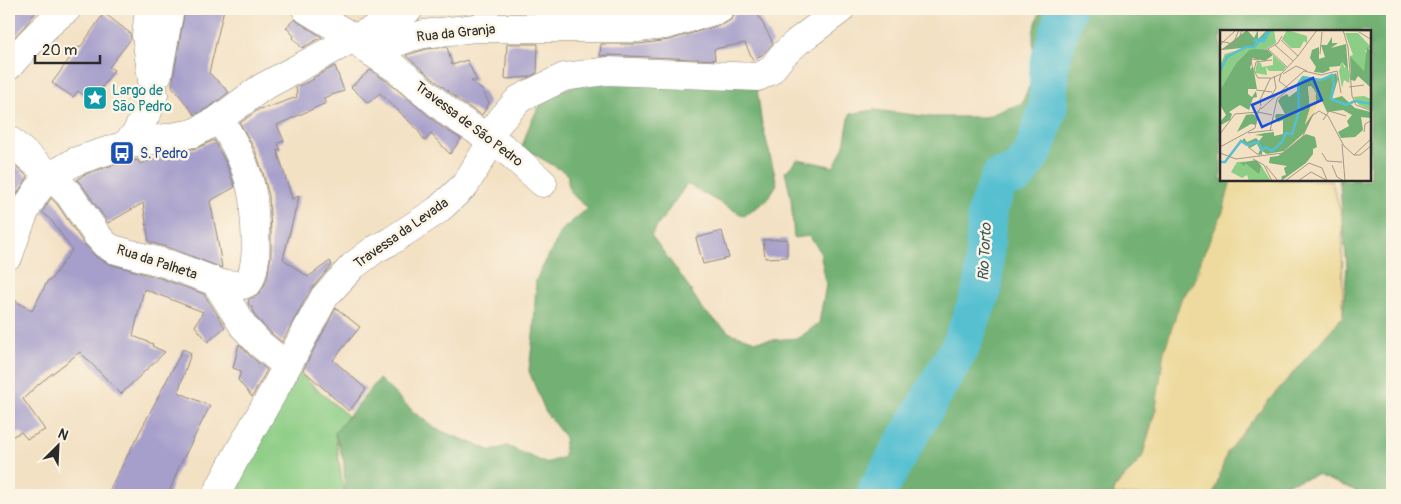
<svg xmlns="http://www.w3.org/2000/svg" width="1401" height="504" font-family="Pangolin,sans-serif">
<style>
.green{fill:#8dce86;stroke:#5c7c58}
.forest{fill:#72b173;stroke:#4e6e4f}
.sand{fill:#eeda9e;stroke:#8c8264}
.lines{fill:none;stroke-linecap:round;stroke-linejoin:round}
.river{stroke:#56c0d1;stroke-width:39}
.building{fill:#a69fcb}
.minor-casing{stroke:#8f8678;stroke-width:29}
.minor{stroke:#fff;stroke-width:28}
.labels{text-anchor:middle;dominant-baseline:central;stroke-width:5;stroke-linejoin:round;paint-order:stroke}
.street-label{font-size:14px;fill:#2b2b2b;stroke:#fcf5e5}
.culture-label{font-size:14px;fill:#0d838f;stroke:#fcf5e5;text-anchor:start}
.transit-label{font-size:14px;fill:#164399;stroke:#fcf5e5;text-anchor:start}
.water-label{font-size:15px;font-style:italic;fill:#38585d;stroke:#fcf5e5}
.inset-river{fill:none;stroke:#56c0d1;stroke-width:2.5}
.inset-road{fill:none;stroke:#a39887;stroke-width:1}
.view{fill:#1d4ed8;fill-opacity:0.15;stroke:#1d4ed8;stroke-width:2.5}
.inset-edge{fill:none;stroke:#2b2b2b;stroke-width:2.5}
</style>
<rect width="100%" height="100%" fill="#fcf5e5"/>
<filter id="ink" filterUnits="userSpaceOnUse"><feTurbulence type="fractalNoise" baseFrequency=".02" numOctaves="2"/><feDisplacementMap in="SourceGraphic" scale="10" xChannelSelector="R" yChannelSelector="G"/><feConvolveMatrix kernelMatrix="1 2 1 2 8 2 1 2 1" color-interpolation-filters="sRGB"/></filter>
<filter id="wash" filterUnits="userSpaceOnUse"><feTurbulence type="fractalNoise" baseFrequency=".0096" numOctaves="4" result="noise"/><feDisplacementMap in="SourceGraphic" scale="20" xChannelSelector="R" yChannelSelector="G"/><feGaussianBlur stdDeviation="1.12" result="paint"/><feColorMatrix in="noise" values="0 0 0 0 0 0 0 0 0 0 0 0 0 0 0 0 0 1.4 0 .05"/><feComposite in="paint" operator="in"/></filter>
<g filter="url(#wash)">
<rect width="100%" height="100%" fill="#f3e1c4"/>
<path class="green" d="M294 369 349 417 335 433 344 495H226Z"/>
<path class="forest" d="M1041 9H1392V495H1363L1359 492 1317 475 1265 490 1261 495H1213L1227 452 1268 401 1343 316 1347 266 1342 216 1340 183 1339 180H1370V31H1221V180H1231L1223 212 1202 257 1194 283 1182 297 1156 409 1142 458 1114 488V495H345L344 462 335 433 379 379 416 414 436 429 492 451 507 446 546 463 564 457 565 437 546 413 529 371 534 327 536 280 562 230 588 208C574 196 567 194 568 174L522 147 528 129 543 97 588 81H756L761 119 777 184 767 200 744 216 687 184 651 235 684 280 703 310 730 333 756 341 799 338 819 323 826 285 820 251 809 236 794 238 791 198 785 172 798 159 834 167 844 145 850 114 874 110 931 117H985L1022 103 1034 75 1033 32Z"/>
<path class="sand" d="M1231 180H1331L1342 216 1343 316 1268 401 1227 452 1213 495H1114V489L1142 458 1156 409 1164 352 1182 297 1194 283 1202 257 1223 212Z"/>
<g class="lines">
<path class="river" d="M875 495 961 345 983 288 987 210 1000 178 1017 175 1034 150 1048 108 1049 64 1066 9"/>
</g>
<g id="blocks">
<path class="building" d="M9 9H38L25 26 9 43Z
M185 9H224L209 73 229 92 211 106 195 115 172 86Z
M745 9H755L773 43 763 54 753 60 745 43 714 49 715 60 608 55 600 56 601 44H639L669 40 724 24 732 19 735 12Z
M104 13 130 33 131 39 109 67 114 70 92 102 78 91 73 97 52 83 78 47 80 48Z
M295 19 298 22 322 37 302 48 293 38 294 36 286 27Z
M507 44H538L537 73 529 77 505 79Z
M447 47 452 65 467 60 477 81H471L483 91 489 103 482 115 461 102 407 57 406 55 427 49Z
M335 66 344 91 323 98 326 103 277 125 284 141 278 143 281 150H277L292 199 299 196 283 259 308 277 330 261 332 265 311 289 282 342 271 333 256 317 251 306 250 307 248 303 249 299 257 296 263 288 267 279 271 256V232L269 196 263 173 255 150 240 123 259 109 269 107 297 97 296 87 314 79 313 78Z
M370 70 388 82 442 127 461 139 450 154 431 134 425 141 417 129 380 93 368 103 351 87Z
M214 140 226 163 235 187 210 201 217 236 222 268 173 249 149 242 143 203 108 223 82 185 77 180 83 175 116 164 138 160 140 164 168 153 197 148Z
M9 160 28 177 17 194 9 210Z
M51 198 57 204 84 244 96 257 109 264 163 279 204 294 225 327 208 342 195 326 203 312 144 289 133 336 153 344 152 346 165 352 121 394 80 352 40 383 23 399 45 430 27 439 21 432 9 438V297L32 311 48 280 50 281 72 250 52 221 42 212Z
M722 231 729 258 703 264 696 238Z
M787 239V257L765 258 763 240Z
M336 308 360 327 333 360 366 389 349 411 303 370Z
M239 344 250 356 267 370 252 397 238 380 241 371 233 368Z
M183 349 191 353 178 392 210 406 178 469 168 495H107Z"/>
</g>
</g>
<g filter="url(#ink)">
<use href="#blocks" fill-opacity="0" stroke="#8f8678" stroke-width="1"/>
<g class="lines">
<defs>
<path id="minor" d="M306 9 354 38 368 50 389 45 408 38 424 34 475 28H637L665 25 720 9
M368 50 397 69 452 115 503 147 543 183
M9 66C27 45 45 25 67 9
M158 74 170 9
M219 119C236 143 248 169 253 198 254 207 254 216 255 225 256 245 257 264 249 282L243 285 226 284 220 289
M9 140 51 176 76 161 125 145 136 133 149 109 154 95 146 35 149 9
M125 145 194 133 219 119 261 88 354 38 370 31 409 9
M9 255C19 227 27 196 51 176L69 194 97 235 105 244 113 249 168 264 214 281 220 289 244 327 260 344 287 366
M216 495 236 457 272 394 325 296 353 266 374 250 391 241 438 210 465 185 487 149V136L519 99 564 77 607 71 758 77 770 71 782 56 797 42 840 10V9"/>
</defs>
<use href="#minor" class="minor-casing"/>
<use href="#minor" class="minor"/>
</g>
</g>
<defs>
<symbol id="sight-square" viewBox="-11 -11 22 22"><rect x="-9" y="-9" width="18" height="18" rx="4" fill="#0f9aa8" stroke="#fcf5e5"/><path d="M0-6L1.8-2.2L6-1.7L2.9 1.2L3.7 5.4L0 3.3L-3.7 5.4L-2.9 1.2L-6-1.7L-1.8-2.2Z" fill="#fff"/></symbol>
<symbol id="bus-square" viewBox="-11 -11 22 22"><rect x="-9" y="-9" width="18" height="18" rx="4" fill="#1a4fb4" stroke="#fcf5e5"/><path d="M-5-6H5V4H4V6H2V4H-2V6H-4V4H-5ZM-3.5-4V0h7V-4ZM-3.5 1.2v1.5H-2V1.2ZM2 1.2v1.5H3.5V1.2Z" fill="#fff"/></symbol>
</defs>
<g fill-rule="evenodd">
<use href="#sight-square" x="81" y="84" width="28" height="28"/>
<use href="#bus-square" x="108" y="139" width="28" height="28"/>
</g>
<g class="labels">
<g class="street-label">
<text transform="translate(456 33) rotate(-6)">Rua da Granja</text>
<text transform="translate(469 124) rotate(37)">Travessa de São Pedro</text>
<text transform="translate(401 233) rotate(-35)">Travessa da Levada</text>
<text transform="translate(157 262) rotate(18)">Rua da Palheta</text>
</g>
<g class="culture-label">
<text x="112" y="90">Largo de<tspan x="112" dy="16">São Pedro</tspan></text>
</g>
<g class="transit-label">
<text x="140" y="153">S. Pedro</text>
</g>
<g class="water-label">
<text transform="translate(985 252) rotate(-87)">Rio Torto</text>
</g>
</g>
<g transform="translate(1220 30)">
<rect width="151" height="151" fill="#f3e1c4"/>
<path d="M49 0H54L56 13 44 20H29L16 33 0 60V35L5 24 35 15 46 8ZM67 0 87 6V13L84 11 80 18H71L62 9ZM125 3H138L151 17V22L150 18 145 21 148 25 144 42 130 26 133 25ZM53 25 66 37 63 41H49L46 37 47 45 35 43 37 32 41 33 42 37 53 35ZM122 32 125 38 127 35 130 45 129 53 124 50 122 58 119 41ZM144 66 151 69V80L139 75 133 67ZM38 131 51 151H29L27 145 22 148 11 142 17 132Z" fill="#8dce86"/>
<path d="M27 0 34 8 38 0V9L47 0 49 3 44 11H37L33 17 1 20ZM112 7V13H118L111 18 126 14 128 39 122 32 120 36 109 37 110 40 103 43 94 42 96 37 90 28 92 20 99 17V29L105 27 101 15H107ZM147 17 152 22 150 57 138 46 135 51 131 50 130 26 144 41ZM35 19 48 20 53 25 45 31 32 28 30 40 33 36 37 59H28V64L32 67 36 61 37 67 33 68 29 80 20 75 9 82 12 84 10 90 1 95 0 103V92L6 85 0 75V60L16 33 29 20ZM116 43 118 49 112 69 122 66 135 78 151 82V88L141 87 143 100 135 107 121 108 118 102 129 96 127 91 132 85 123 80 107 82 102 71 94 74 96 63 91 56 88 57 90 78 85 94 95 81 84 103 64 121 47 124 42 121V125L38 124 40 120 37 114 30 118 22 111 24 108 27 112 36 108 39 111 43 106 35 105 45 103 54 102V106L63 104V90L58 92 55 87 56 84H65L58 71 61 67 67 64 69 67 77 61 78 52 83 46 103 50ZM33 84 38 88 36 95 31 94 17 102 26 85ZM86 104 95 107 97 117 93 119V124L86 133 61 151 62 146 66 145 64 138 67 136 49 133 50 127 58 126ZM36 130 44 140 41 137 39 144 25 133V136L20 133Z" fill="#72b173"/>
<path d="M88 56 94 59 97 75 85 95 90 78Z" fill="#eeda9e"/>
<path class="inset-river" d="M33 11 44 8 48 0M0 41 7 27 26 17H34L39 11H44L50 0M0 132H5L21 111 27 115 38 112 42 120 46 117 52 121 62 112 66 103 72 104 79 81 78 54 83 47 101 50 112 45 114 53 111 69 126 75 135 71 152 74"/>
<path class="inset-road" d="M99 0 152 1M123 0 128 17 132 66 136 75 152 81M139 2 152 10M61 10 78 26M0 11 13 14 19 0M1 14 16 0M55 15 73 31M48 19 67 37M0 20 17 14 22 0M44 21 58 13 62 6M100 24 102 2M32 36 31 29 39 30M63 44 76 36 87 41M51 48H38L34 41 36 32 52 30M129 57 144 55M36 60 52 62M50 68 56 58 54 46M41 76 40 70 50 49 61 44 78 26 97 0M41 79 84 41 101 45 117 41 121 63M103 90 109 81 126 86M50 101 57 69 69 59 59 51 61 44M144 102 145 94 152 90M28 103 53 100M0 104 15 84 38 82 41 77M122 114 125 151M0 117 35 98 38 82 52 85M28 117 40 126M0 123 16 129 63 123 83 106 92 86 99 81 108 86 124 116 134 125H140L152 115M102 123 107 131 122 132M134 125 152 108M33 129 44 135 52 151M112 135 117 147 124 151M46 136 58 151M65 151 89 133 102 138 107 150M78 151 91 142 106 150"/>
<path class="view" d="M93 48 102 70 42 97 32 75Z"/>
<rect width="151" height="151" class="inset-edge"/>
</g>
<rect width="1401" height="504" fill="none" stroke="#fcf5e5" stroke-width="30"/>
<g transform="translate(58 446) rotate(24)" stroke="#fcf5e5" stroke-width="4" paint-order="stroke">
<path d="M0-4L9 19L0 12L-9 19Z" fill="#2b2b2b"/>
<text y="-8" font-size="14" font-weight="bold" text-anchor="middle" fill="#2b2b2b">N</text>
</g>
<path d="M35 55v8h65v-8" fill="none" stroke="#2b2b2b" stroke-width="2.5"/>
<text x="42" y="55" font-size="15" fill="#2b2b2b" stroke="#fcf5e5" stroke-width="4" paint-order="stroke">20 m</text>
</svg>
